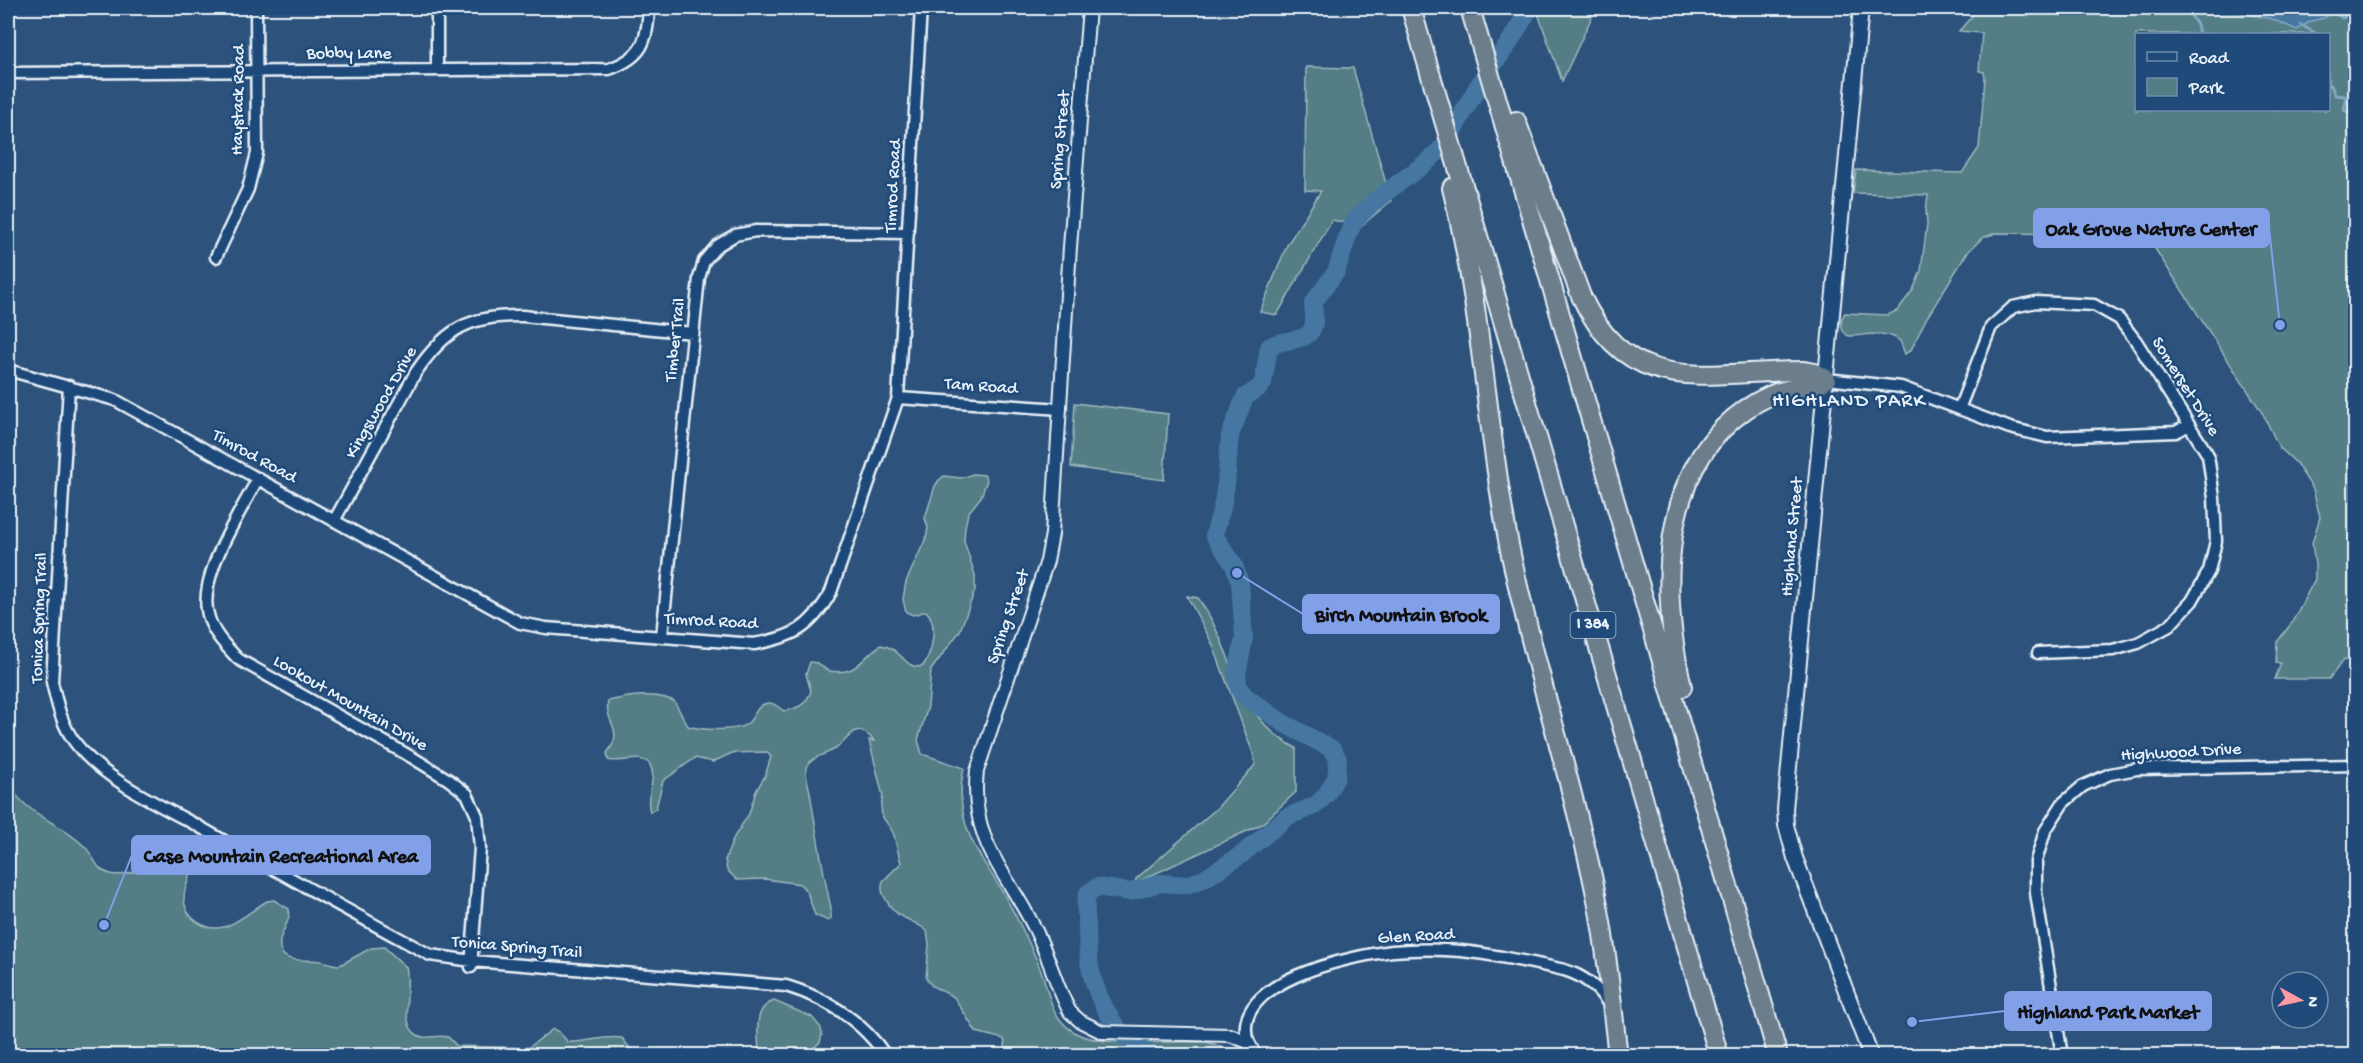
<svg xmlns="http://www.w3.org/2000/svg" width="2363" height="1063" font-family="'Gochi Hand',sans-serif">
<style>
.green{fill:#537e86;stroke:#9eb8bf;stroke-width:1.5;fill-rule:evenodd}
.water{fill:#4577a2;stroke:#86a8c4;stroke-width:1.5}
.lines{fill:none;stroke-linecap:round;stroke-linejoin:round}
.stream{stroke:#86a8c4;stroke-width:3}
.river{stroke:#4577a2;stroke-width:18}
.minor-casing{stroke:#e8f1f8;stroke-width:15}
.tertiary-casing{stroke:#e8f1f8;stroke-width:16}
.secondary-casing{stroke:#e8f1f8;stroke-width:18}
.motorway-casing{stroke:#e8f1f8;stroke-width:22}
.minor{stroke:#1f4a7a;stroke-width:10}
.tertiary{stroke:#1f4a7a;stroke-width:12}
.secondary{stroke:#1f4a7a;stroke-width:14}
.motorway{stroke:#6c7d8b;stroke-width:18}
.labels{text-anchor:middle;dominant-baseline:central;stroke-width:5;stroke-linejoin:round;paint-order:stroke}
.shield{fill:#1f4a7a;stroke:#acbfd2;stroke-width:1.5}
.shield-label{font-size:16px;font-weight:bold;fill:#e8f1f8}
.street-label{font-size:18px;fill:#e8f1f8;stroke:#1f4a7a}
.neighbourhood-label{font-size:20px;letter-spacing:1.5px;fill:#e8f1f8;stroke:#1f4a7a}
.leader{fill:none;stroke:#82a0e8;stroke-width:2}
.callout-dot{fill:#82a0e8;stroke:#1f4a7a;stroke-width:2}
.callout{fill:#82a0e8;stroke:#82a0e8;stroke-width:2}
.callout-label{font-size:20px;text-anchor:middle;font-weight:bold;fill:#111}
</style>
<rect width="100%" height="100%" fill="#2d527c"/>
<filter id="ink" filterUnits="userSpaceOnUse"><feTurbulence type="fractalNoise" baseFrequency=".0167" numOctaves="2"/><feDisplacementMap in="SourceGraphic" scale="12" xChannelSelector="R" yChannelSelector="G"/><feConvolveMatrix kernelMatrix="1 2 1 2 8 2 1 2 1" color-interpolation-filters="sRGB"/></filter>
<g filter="url(#ink)">
<path class="green" d="M1536 8H1596L1562 81Z
M1979 8H2355V669L2344 659 2329 679H2275L2281 663H2276L2277 642 2291 624 2315 579V565L2312 543 2320 517 2313 489 2296 463 2279 447 2263 414 2146 235 1996 233 1982 238 1967 253 1926 319 1911 350 1905 354 1900 341C1886 329 1866 336 1849 336 1840 332 1839 321 1845 313L1887 315 1897 311 1913 290 1921 271 1927 224 1926 210 1928 195 1853 193 1856 170 1962 173 1979 148 1985 79 1984 72 1979 71 1982 33 1959 31ZM2136 34H2328V110H2136Z
M1306 67 1353 68 1391 201 1361 226 1332 220 1277 315 1260 312 1287 245 1321 191 1305 190Z
M1075 403 1168 414 1164 480 1071 467Z
M973 474 984 475 987 480 981 497 968 513 965 527 964 541 975 575V590L960 631 931 670 928 706 918 740 922 754 964 768C959 788 961 811 968 831 975 851 988 868 999 886 1016 915 1031 944 1043 976 1050 999 1053 1021 1076 1033 1102 1048 1174 1040 1207 1042L1223 1047 1236 1055H1007L1004 1039 976 1032 954 997 932 986 926 978 929 944 927 931C914 919 898 920 888 903 883 895 880 890 883 881L901 863 893 832 882 816 881 806 883 796 869 740 874 741C855 717 850 740 835 749 824 756 814 755 806 767 805 778 810 788 811 799 817 836 823 872 831 908V919L828 921 815 915 807 892 800 884 765 879 737 880 727 870 725 860 734 837 749 814 756 791 765 776 771 757 767 752 732 753 713 762 695 758 663 781 656 808 650 812C644 794 659 779 649 763 637 754 622 764 608 760L607 753C626 729 604 724 608 701 630 696 653 692 674 701L688 726C700 730 739 732 748 723 755 716 757 704 768 703 774 702 779 708 784 711 799 708 806 705 811 691L806 674 810 662 817 663 828 671C859 676 860 658 881 645 903 648 904 671 923 666 932 652 939 624 926 611L913 615 906 612 903 599 906 582 926 538 928 528 925 518 935 486 939 480 944 476 961 478Z
M1187 596 1198 598C1235 649 1234 717 1296 748V792L1262 824 1135 883 1136 879 1217 808 1255 765 1254 756 1212 643Z
M8 781C22 815 62 822 86 848 95 858 96 871 111 874 134 880 157 853 186 866 194 877 184 885 184 897 184 919 207 933 227 926 240 921 255 908 267 901L274 900 289 909C291 921 282 929 280 941 277 967 306 958 321 961 328 962 333 965 340 965L371 948 384 947 406 967C412 985 396 1032 423 1037 431 1038 439 1035 448 1037L457 1046 528 1048 553 1029 559 1032 568 1042C586 1043 604 1035 622 1038L635 1055H8Z
M774 1001 812 1017 821 1028 822 1035 820 1042 806 1055H759C759 1037 751 1008 774 1001Z"/>
<path class="water" d="M2225 8H2331V13L2324 18 2311 21 2297 30 2272 19 2246 14Z"/>
<g class="lines">
<path class="stream" d="M2194 8 2190 14 2197 25 2199 34
M2331 9 2342 18 2356 13
M2301 25 2317 34
M2356 54 2349 62C2348 72 2354 80 2354 90 2354 106 2350 110 2356 128
M2328 85H2331L2335 95 2345 96 2346 101 2344 110 2351 113"/>
<path class="river" d="M1156 1056C1120 1046 1097 1001 1090 967 1087 953 1087 939 1087 925 1086 914 1084 903 1088 893L1097 887 1130 892 1160 883 1186 885 1204 879 1241 855 1287 817 1316 805 1326 795 1336 778 1338 759 1332 749 1283 723 1246 697 1239 689 1237 675 1244 638 1240 583 1234 565 1214 535 1222 508 1226 484 1230 435 1245 397 1259 388 1263 383 1269 347C1284 336 1310 346 1314 323 1315 316 1313 310 1313 303L1336 272 1349 232 1356 219 1377 199 1427 162 1445 145 1478 86 1509 43 1530 8"/>
<defs>
<path id="minor" d="M437 70V8
M8 73 609 69C643 57 647 42 649 8
M216 257 248 189 257 153 256 8
M8 370 115 400 520 623 546 628 754 644C794 637 811 628 831 592L898 398 921 8
M1826 379 1901 387 2010 428 2047 437 2176 432 2189 425
M69 386 52 682C57 704 62 727 77 745 102 778 161 806 198 826 275 870 352 913 430 955L472 961 786 986C826 998 862 1021 886 1056
M898 398 1061 409
M1959 409 1991 327 2013 307 2036 302 2094 305 2119 319 2136 341 2208 455 2214 498 2216 541 2209 571 2192 601 2169 626 2138 643 2113 650 2038 653
M258 478C240 514 195 579 209 618 214 635 227 647 238 659L413 758 449 780 467 794 477 816 480 848 471 967
M334 521 416 372C446 328 470 315 523 316L693 333
M662 636 699 278 704 261 717 246 735 235 756 231 908 233
M1248 1042C1228 981 1351 956 1393 951 1414 949 1440 949 1461 951 1493 954 1533 963 1564 970 1585 976 1599 988 1610 1006
M2062 1056 2036 893V861L2045 831 2063 803 2083 786 2110 774 2137 769 2356 765"/>
<path id="tertiary" d="M1089 8 1070 247 1052 534 1047 561 977 771C969 842 1008 873 1036 931 1049 957 1056 986 1070 1012L1080 1021 1102 1032 1230 1035 1248 1042 1255 1056"/>
<path id="secondary" d="M1861 8 1785 809 1786 825 1795 858 1871 1056"/>
<path id="motorway" d="M1411 8 1719 1056
M1470 8 1778 1056
M1516 121 1581 296C1631 402 1710 370 1804 371L1815 373 1826 379C1813 389 1801 387 1787 390 1772 393 1758 401 1746 409 1657 471 1661 594 1682 687
M1452 188C1482 307 1486 430 1510 550 1533 663 1570 773 1594 885 1606 941 1611 998 1618 1056"/>
</defs>
<use href="#minor" class="minor-casing"/>
<use href="#tertiary" class="tertiary-casing"/>
<use href="#secondary" class="secondary-casing"/>
<use href="#motorway" class="motorway-casing"/>
<use href="#minor" class="minor"/>
<use href="#tertiary" class="tertiary"/>
<use href="#secondary" class="secondary"/>
<use href="#motorway" class="motorway"/>
</g>
</g>
<g class="labels">
<rect class="shield" x="1570.5" y="612" width="45" height="26" rx="4.5"/>
<g class="shield-label">
<text x="1593" y="625">I 384</text>
</g>
<g class="street-label">
<text x="349" y="54">Bobby Lane</text>
<text transform="translate(239 100) rotate(-89)">Haystack Road</text>
<text transform="translate(1061 140) rotate(-85)">Spring Street</text>
<text transform="translate(894 186) rotate(-87)">Timrod Road</text>
<text transform="translate(676 340) rotate(-84)">Timber Trail</text>
<text transform="translate(981 387) rotate(4)">Tam Road</text>
<text transform="translate(2185 387) rotate(58)">Somerset Drive</text>
<text transform="translate(382 403) rotate(-60)">Kingswood Drive</text>
<text transform="translate(254 457) rotate(29)">Timrod Road</text>
<text transform="translate(1793 537) rotate(-85)">Highland Street</text>
<text transform="translate(1009 617) rotate(-71)">Spring Street</text>
<text transform="translate(40 618) rotate(-88)">Tonica Spring Trail</text>
<text transform="translate(711 622) rotate(3)">Timrod Road</text>
<text transform="translate(350 704) rotate(30)">Lookout Mountain Drive</text>
<text transform="translate(2181 753) rotate(-3)">Highwood Drive</text>
<text transform="translate(1416 937) rotate(-3)">Glen Road</text>
<text transform="translate(517 948) rotate(5)">Tonica Spring Trail</text>
</g>
<g class="neighbourhood-label">
<text x="1849" y="402">HIGHLAND PARK</text>
</g>
</g>
<path class="leader" d="M2280 325L2269 228M1237 573L1303 614M104 925L132 855M1912 1022L2005 1011"/>
<g class="callout-dot">
<circle cx="2280" cy="325" r="6"/>
<circle cx="1237" cy="573" r="6"/>
<circle cx="104" cy="925" r="6"/>
<circle cx="1912" cy="1022" r="6"/>
</g>
<g class="callout">
<rect x="2034" y="209" width="235" height="38" rx="6"/>
<rect x="1303" y="595" width="196" height="38" rx="6"/>
<rect x="132" y="836" width="298" height="38" rx="6"/>
<rect x="2005" y="992" width="206" height="38" rx="6"/>
</g>
<g class="callout-label">
<text x="2151" y="235">Oak Grove Nature Center</text>
<text x="1401" y="621">Birch Mountain Brook</text>
<text x="281" y="862">Case Mountain Recreational Area</text>
<text x="2108" y="1018">Highland Park Market</text>
</g>
<rect width="2363" height="1063" fill="none" stroke="#1f4a7a" stroke-width="30"/>
<rect x="15" y="15" width="2333" height="1033" fill="none" stroke="#e8f1f8" stroke-width="2" filter="url(#ink)"/>
<rect x="2135" y="33" width="195" height="78" fill="#1f4a7a" stroke="#6f8dac" stroke-width="1.5"/>
<rect x="2147" y="52" width="30" height="9" fill="#1f4a7a" stroke="#6f8dac" stroke-width="1.5"/>
<text x="2189" y="63" font-size="18" fill="#e8f1f8">Road</text>
<rect x="2147" y="78" width="30" height="18" fill="#537e86" stroke="#6f8dac" stroke-width="1.5"/>
<text x="2189" y="93" font-size="18" fill="#e8f1f8">Park</text>
<g transform="translate(2300 1000) rotate(98)"><circle r="28" fill="#1f4a7a" stroke="#6f8dac" stroke-width="1.5"/>
<path d="M0-4.5L10 22L0 15L-10 22Z" fill="#ff9aa2"/>
<text y="-9" font-size="16" font-weight="bold" text-anchor="middle" fill="#e8f1f8">N</text>
</g>
</svg>
